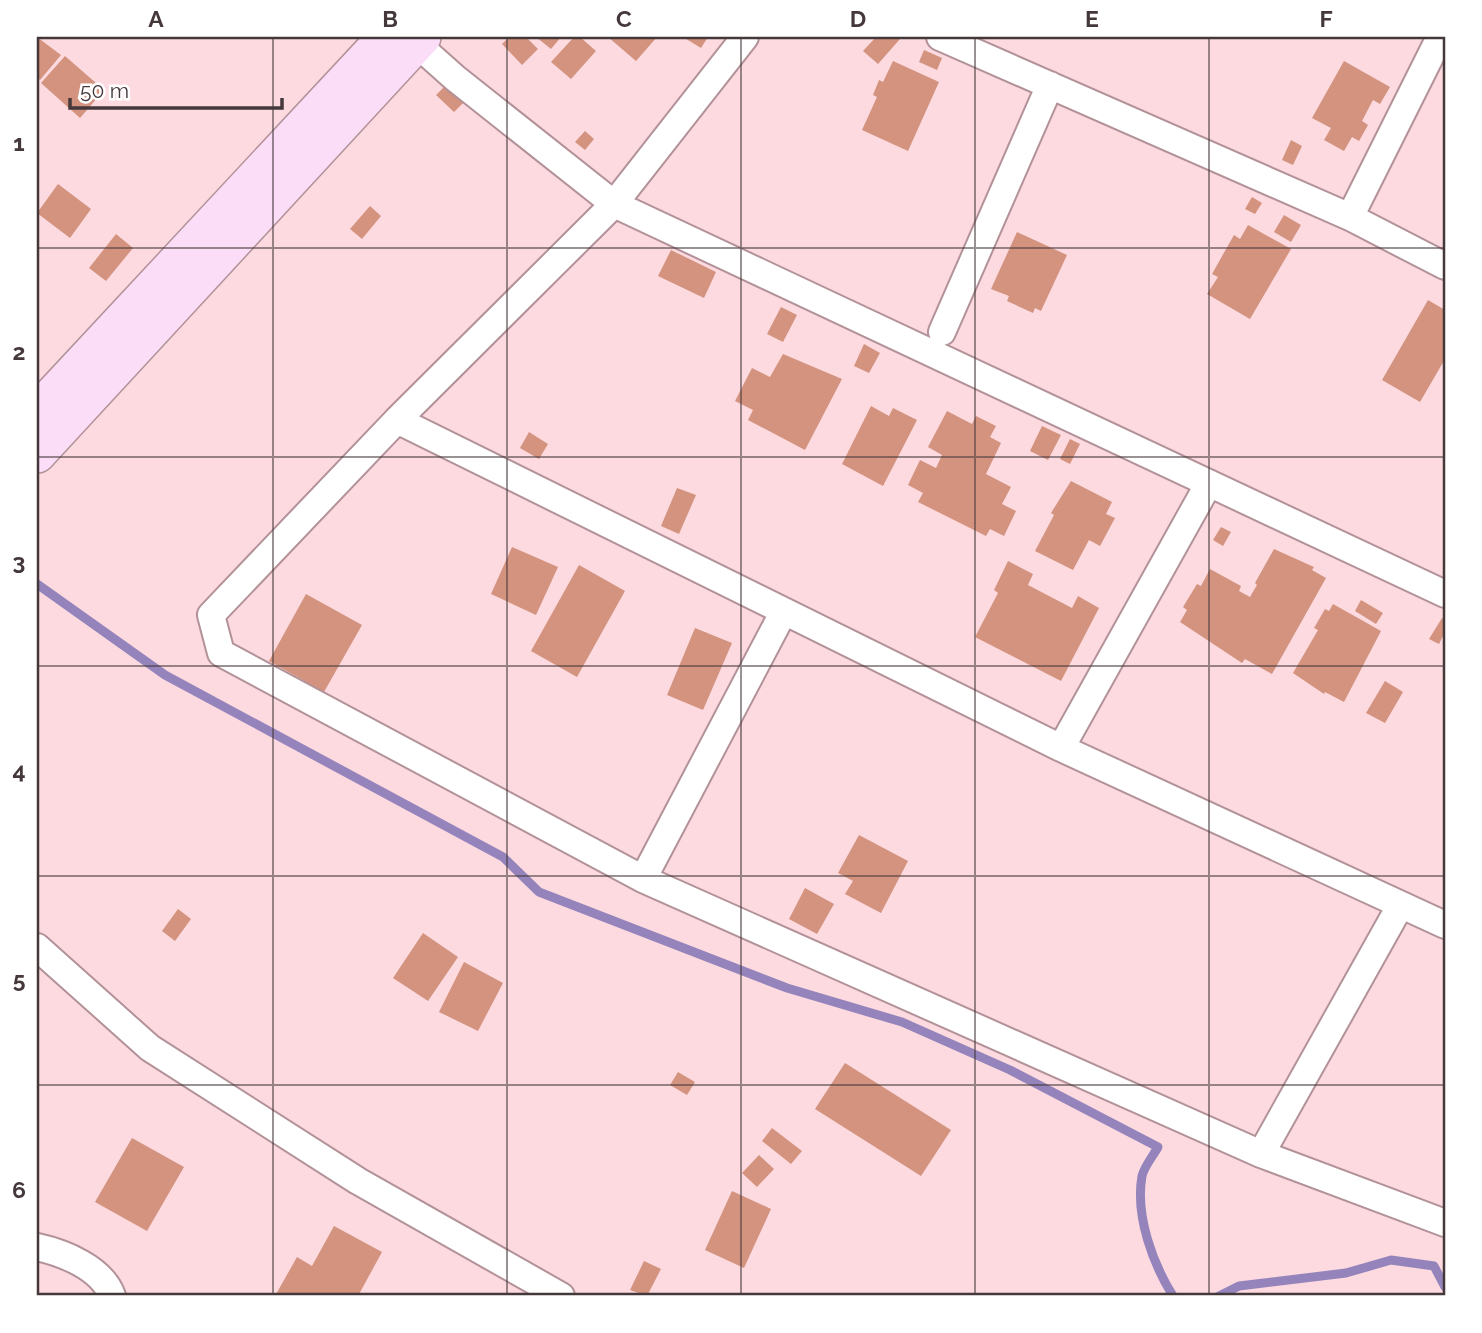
<svg xmlns="http://www.w3.org/2000/svg" width="1482" height="1333" font-family="Raleway,sans-serif">
<style>
.lines{fill:none;stroke-linecap:round;stroke-linejoin:round}
.stream{stroke:#9484bb;stroke-width:9}
.building{fill:#d3937e}
.minor-casing{stroke:#b29298;stroke-width:30}
.secondary-casing{stroke:#b29298;stroke-width:40}
.minor{stroke:#fff;stroke-width:26}
.secondary{stroke:#fbddf8;stroke-width:37}
.grid{fill:none;stroke:#45383b;stroke-width:2;stroke-opacity:0.55}
.neatline{fill:none;stroke:#45383b;stroke-width:2.5}
.grid-label{font-size:23px;text-anchor:middle;font-weight:bold;fill:#45383b}
</style>
<rect width="100%" height="100%" fill="#fcdae0"/>
<g class="lines">
<path class="stream" d="M37 584 165 675 503 857 539 892 787 988 902 1022 1010 1070 1158 1147C1153 1156 1144 1167 1142 1176 1135 1216 1153 1264 1173 1296
M1219 1296 1239 1286 1346 1273 1391 1260 1434 1266 1445 1287"/>
</g>
<path class="building" d="M37 37 61 55 40 80 37 77Z
M509 37H526L538 49 522 65 502 44Z
M536 37H561L551 49Z
M574 37H580L596 51 571 79 551 62Z
M608 37H657L636 61Z
M683 37H708L701 48Z
M876 37 900 39 878 64 863 51Z
M924 50 942 58 937 70 919 62Z
M65 56 104 90 80 118 41 83Z
M893 61 939 82 908 151 862 130 877 97 873 95 879 80 883 82Z
M1344 61 1390 87 1380 104 1373 100 1362 121 1368 125 1359 141 1352 137 1344 151 1324 140 1331 128 1312 118Z
M449 82 466 100 454 112 436 95Z
M585 131 594 139 585 150 575 142Z
M1291 140 1302 146 1293 165 1282 160Z
M58 184 91 209 70 238 37 213Z
M1252 197 1262 203 1255 214 1245 209Z
M370 206 381 216 362 239 350 229Z
M1284 215 1301 225 1291 242 1274 232Z
M1248 225 1291 249 1250 319 1207 294 1218 277 1212 274 1234 235 1240 239Z
M1017 232 1067 255 1041 311 1035 308 1033 313 1007 301 1009 296 991 289Z
M116 234 133 248 106 281 89 268Z
M671 250 716 272 704 298 658 276Z
M1428 300 1445 310V359L1420 402 1382 380Z
M781 307 797 315 783 342 767 334Z
M864 344 880 353 869 373 854 366Z
M783 354 842 379 805 450 748 420 753 410 735 401 752 368 770 377Z
M871 406 889 416 893 408 917 420 883 486 842 464Z
M947 411 972 424 976 416 996 426 990 437 1001 443 986 474 1011 487 1002 504 1016 511 1004 536 990 529 986 536 918 502 923 493 908 485 920 460 936 468 942 455 928 447Z
M1042 426 1061 435 1048 460 1030 451Z
M529 432 548 444 539 459 520 448Z
M1070 439 1080 444 1070 464 1060 459Z
M1071 481 1112 502 1106 514 1115 518 1100 546 1089 540 1073 570 1035 551 1054 515 1051 513Z
M677 488 696 495 679 534 661 526Z
M1221 527 1231 532 1223 546 1213 540Z
M512 547 558 567 536 615 491 594Z
M1274 549 1314 567 1312 570 1326 578 1272 674 1245 659 1242 663 1180 622 1187 610 1183 607 1197 584 1201 586 1210 569 1241 586 1239 591 1250 597 1257 585 1255 583Z
M1008 561 1033 574 1028 585 1072 608 1078 596 1099 608 1061 681 975 637 998 593 994 590Z
M579 565 625 591 577 677 531 651Z
M306 594 362 625 324 692 269 661Z
M1361 600 1383 613 1376 624 1355 611Z
M1333 604 1381 631 1344 702 1325 692 1324 694 1293 673 1318 630 1314 628 1325 609 1329 611Z
M1442 618 1445 620V632L1439 644 1429 639Z
M695 628 732 643 703 710 667 695Z
M1385 681 1403 692 1385 723 1366 713Z
M859 835 908 861 881 913 845 894 853 881 838 873Z
M805 888 834 904 817 934 789 919Z
M178 909 191 919 175 941 162 931Z
M423 933 458 957 428 1001 393 978Z
M464 962 503 983 478 1031 439 1012Z
M845 1063 951 1130 921 1176 815 1109Z
M678 1072 695 1082 687 1095 670 1085Z
M772 1128 802 1151 791 1164 762 1141Z
M132 1138 184 1167 147 1231 95 1202Z
M759 1155 774 1169 757 1187 742 1173Z
M732 1191 771 1209 744 1268 705 1250Z
M334 1226 382 1252 358 1296H275L297 1257 312 1266Z
M644 1261 661 1269 647 1296 630 1290Z"/>
<g class="lines">
<defs>
<path id="minor" d="M409 37 455 78 614 204 745 37
M940 37 1350 217 1445 266
M1350 217 1440 37
M942 332 1050 85
M397 420 1061 748 1445 925
M1445 594 614 204 397 420 211 615 221 653 643 879 1261 1154 1445 1223
M1061 748 1209 483
M643 879 784 611
M37 947 150 1048 358 1181 561 1296
M1261 1154 1400 906
M37 1247C64 1253 102 1268 112 1296"/>
<path id="secondary" d="M37 412 379 45
M37 454 422 37"/>
</defs>
<use href="#minor" class="minor-casing"/>
<use href="#secondary" class="secondary-casing"/>
<use href="#minor" class="minor"/>
<use href="#secondary" class="secondary"/>
</g>
<path class="grid" d="M273 37V1296M507 37V1296M741 37V1296M975 37V1296M1209 37V1296M37 248H1445M37 457H1445M37 666H1445M37 876H1445M37 1085H1445"/>
<rect width="1482" height="1333" fill="none" stroke="#ffffff" stroke-width="77"/>
<path d="M70 98v10h212v-10" fill="none" stroke="#45383b" stroke-width="3.5"/>
<text x="80" y="98" font-size="21" fill="#45383b" stroke="#ffffff" stroke-width="5" paint-order="stroke">50 m</text>
<rect x="38" y="38" width="1406" height="1256" class="neatline"/>
<g class="grid-label">
<text x="156" y="27">A</text>
<text x="390" y="27">B</text>
<text x="624" y="27">C</text>
<text x="858" y="27">D</text>
<text x="1092" y="27">E</text>
<text x="1326" y="27">F</text>
<text x="19" y="151">1</text>
<text x="19" y="360">2</text>
<text x="19" y="570">3</text>
<text x="19" y="779">4</text>
<text x="19" y="988">5</text>
<text x="19" y="1198">6</text>
</g>
</svg>
